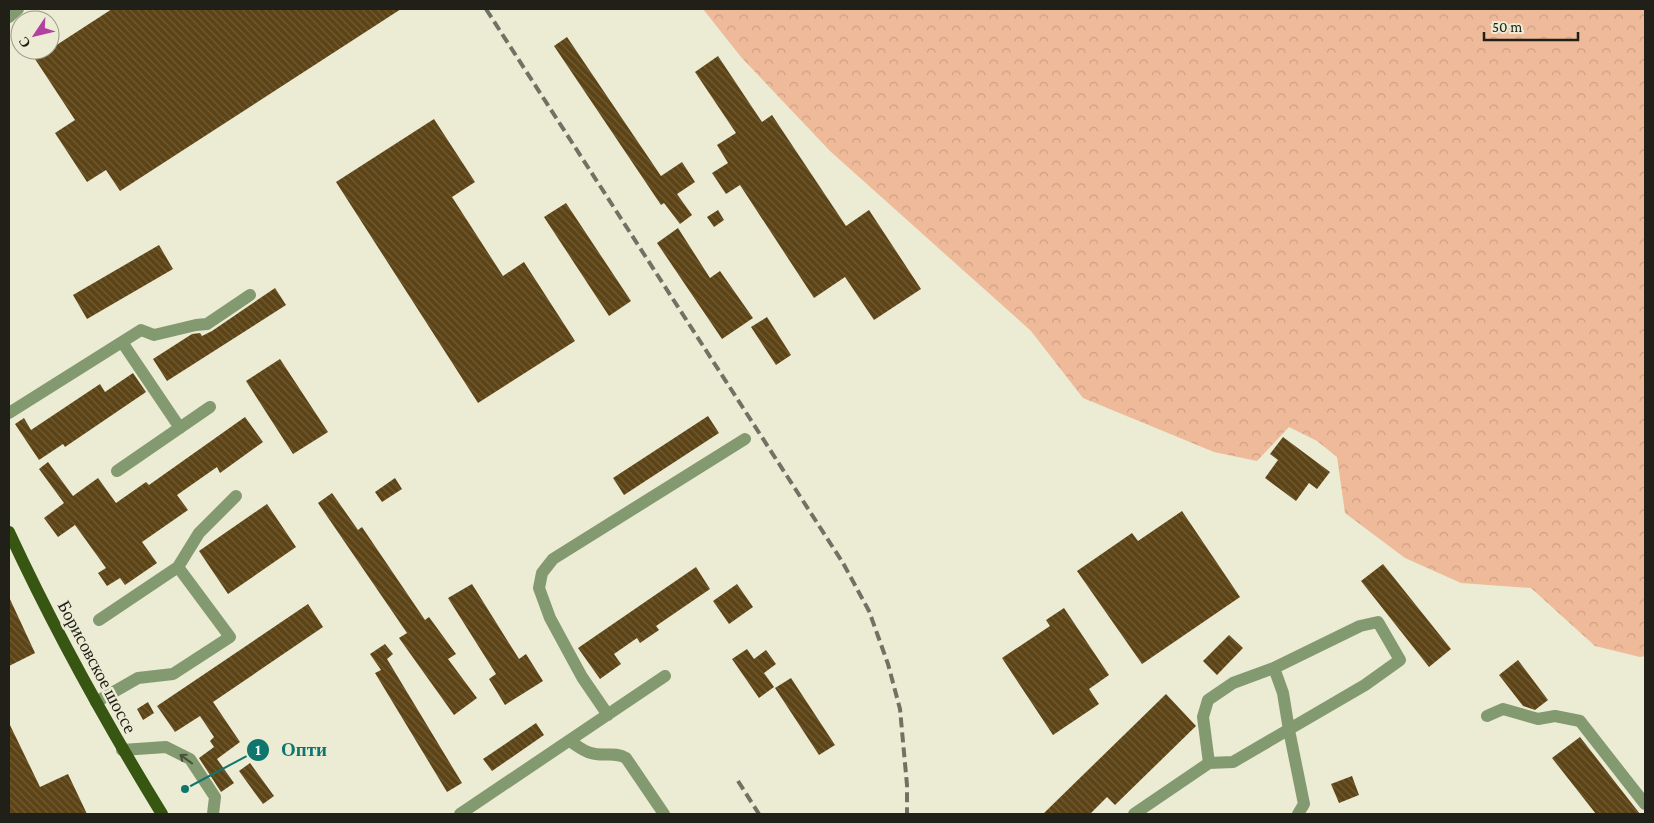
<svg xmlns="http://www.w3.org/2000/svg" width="1654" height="823" font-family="'Crimson Pro',serif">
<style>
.forest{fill:url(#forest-crowns)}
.building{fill:url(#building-back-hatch)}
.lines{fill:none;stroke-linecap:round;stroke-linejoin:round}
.minor{stroke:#839a70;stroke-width:12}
.major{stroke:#375612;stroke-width:12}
.rail{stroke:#727264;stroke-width:4;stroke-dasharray:10 5;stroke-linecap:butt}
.oneway{stroke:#48513b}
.labels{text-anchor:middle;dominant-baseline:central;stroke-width:5;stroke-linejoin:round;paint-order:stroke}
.street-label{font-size:18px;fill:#202018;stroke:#ecebd4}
.leader{fill:none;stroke:#0f766e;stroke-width:2}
.callout-dot{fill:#0f766e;stroke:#ecebd4;stroke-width:2}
.mark-label{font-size:15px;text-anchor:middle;font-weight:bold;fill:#fff}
.callout-label{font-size:19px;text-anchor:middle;font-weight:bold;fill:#0f766e;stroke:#ecebd4;stroke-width:5;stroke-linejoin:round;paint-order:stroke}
</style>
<defs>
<pattern id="forest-crowns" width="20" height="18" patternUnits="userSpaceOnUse" patternTransform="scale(1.25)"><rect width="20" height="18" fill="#efba99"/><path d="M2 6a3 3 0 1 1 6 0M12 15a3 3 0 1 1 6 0" fill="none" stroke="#cda083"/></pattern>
<pattern id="building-back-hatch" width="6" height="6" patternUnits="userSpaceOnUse" patternTransform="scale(1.25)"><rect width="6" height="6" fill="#5d4416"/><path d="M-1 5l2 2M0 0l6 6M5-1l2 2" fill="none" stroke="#705c37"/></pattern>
</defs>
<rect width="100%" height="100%" fill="#ecebd4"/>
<path class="forest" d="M703 9H1645V656L1640 657 1595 646 1531 588 1461 583 1405 558 1345 513 1337 457 1317 441 1289 427 1257 461 1214 452 1083 398 1031 331 830 151 741 57Z"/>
<path class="building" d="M112 9H401L120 191 106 170 87 182 55 133 75 120 35 59Z
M567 37 661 176 682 162 695 182 677 194 692 215 680 224 664 203 661 205 554 46Z
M718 56 762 122 772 115 846 226 869 210 921 289 874 320 845 277 814 298 740 185 726 194 712 173 728 163 717 145 736 133 695 72Z
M434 119 475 182 452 197 503 276 524 262 575 341 478 403 336 182Z
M566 203 631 301 609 316 544 217Z
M718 210 724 220 714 227 707 217Z
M678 228 710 278 720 271 753 318 722 339 657 243Z
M159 245 173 269 87 319 73 295Z
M275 288 286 305 167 381 153 359 192 334 200 333 202 336 212 331Z
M767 317 791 355 776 365 751 327Z
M280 359 328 432 293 454 246 381Z
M133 373 146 392 65 447 63 444 39 460 15 424 24 418 31 430 100 384 105 392Z
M708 416 719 433 624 495 613 478Z
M245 417 263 442 220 473 217 467 177 495 188 510 142 542 157 563 125 585 120 578 107 586 98 573 106 568 75 525 58 537 44 518 64 503 39 469 48 462 73 496 98 478 116 503 146 482 149 485Z
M1283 437 1330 472 1317 489 1309 483 1296 501 1265 478 1278 460 1270 454Z
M395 478 402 489 382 502 375 492Z
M332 493 358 530 362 527 425 620 429 617 456 654 448 659 477 698 454 715 399 638 407 633 318 503Z
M267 504 296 547 228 594 199 551Z
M1182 511 1240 597 1142 664 1077 571 1132 533 1138 541Z
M1383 564 1451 649 1429 667 1361 581Z
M696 567 710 589 656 626 659 630 640 643 637 638 614 654 621 664 600 679 578 648Z
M472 584 519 659 526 654 543 681 505 705 489 679 496 674 448 598Z
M737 584 753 607 729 624 713 601Z
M9 597 35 653 9 666Z
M308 604 323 627 213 702 240 742 217 759 234 783 221 792 199 758 214 747 210 741 214 737 200 716 175 732 157 706Z
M1064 608 1109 675 1089 689 1099 704 1053 735 1002 658 1050 626 1046 620Z
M1229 635 1243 648 1217 675 1203 661Z
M385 644 393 654 387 659 462 783 447 792 375 673 381 670 370 654Z
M747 649 754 659 766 650 776 664 764 673 774 687 759 698 732 659Z
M1518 660 1548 700 1535 710 1523 706 1499 675Z
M791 678 835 745 819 755 775 688Z
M1166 694 1196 726 1115 805 1107 797 1090 814H1043Z
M148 702 154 713 143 720 137 709Z
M9 723 40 787 68 774 87 814H9Z
M536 723 544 735 492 771 483 759Z
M1580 737 1640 814H1596L1552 758Z
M250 763 274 796 263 804 239 771Z
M1352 776 1359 795 1339 803 1331 784Z"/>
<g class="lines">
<path class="minor" d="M9 17 18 9
M122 342 180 428
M9 413 141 330 154 335 196 325 207 324 250 295
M117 471 210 407
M178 567 199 533 236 496
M1274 668 1283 693 1289 730 1304 804 1298 814
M96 702 138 678 173 674 230 637 178 567 99 620
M608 715 582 677 550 618 539 588 542 573 553 559 745 439
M1487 716 1503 709 1538 719 1555 716 1580 721 1645 804
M570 741C576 745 583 751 591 753 603 757 615 751 626 758L664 814
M122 750 166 747 190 759 215 797 213 814
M460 814 665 676
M1134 814 1209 763 1233 762 1365 685 1400 660 1378 622 1360 626 1274 668 1233 683 1208 700 1203 717 1209 763"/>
<path class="major" d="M9 532C54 629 106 723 162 814"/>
<path class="rail" d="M486 9 843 563 869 611 888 664 900 709 907 785V814
M738 781 759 814"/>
</g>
<defs><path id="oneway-shaft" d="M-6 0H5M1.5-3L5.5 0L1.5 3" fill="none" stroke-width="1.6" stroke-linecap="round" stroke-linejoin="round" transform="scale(1.25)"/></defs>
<use class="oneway" href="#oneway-shaft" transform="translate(186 759) rotate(-144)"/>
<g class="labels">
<g class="street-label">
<text transform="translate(97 667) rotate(62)">Борисовское шоссе</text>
</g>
</g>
<path class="leader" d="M185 789L258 750"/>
<g class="callout-dot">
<circle cx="185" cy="789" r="5"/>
<circle cx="258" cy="750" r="12"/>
</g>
<g class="mark-label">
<text x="258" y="755">1</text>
</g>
<g class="callout-label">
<text x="304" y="756">Опти</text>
</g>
<rect width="1654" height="823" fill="none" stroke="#202018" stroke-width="20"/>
<g transform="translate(35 35) rotate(235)"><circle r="24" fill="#ecebd4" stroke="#9a9a89"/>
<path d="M0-4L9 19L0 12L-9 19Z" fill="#b2429f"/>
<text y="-8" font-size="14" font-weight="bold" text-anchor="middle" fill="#202018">С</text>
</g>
<path d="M1484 32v8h94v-8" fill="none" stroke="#202018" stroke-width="2.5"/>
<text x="1492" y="32" font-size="15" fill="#202018" stroke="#ecebd4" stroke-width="4" paint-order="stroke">50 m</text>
</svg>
